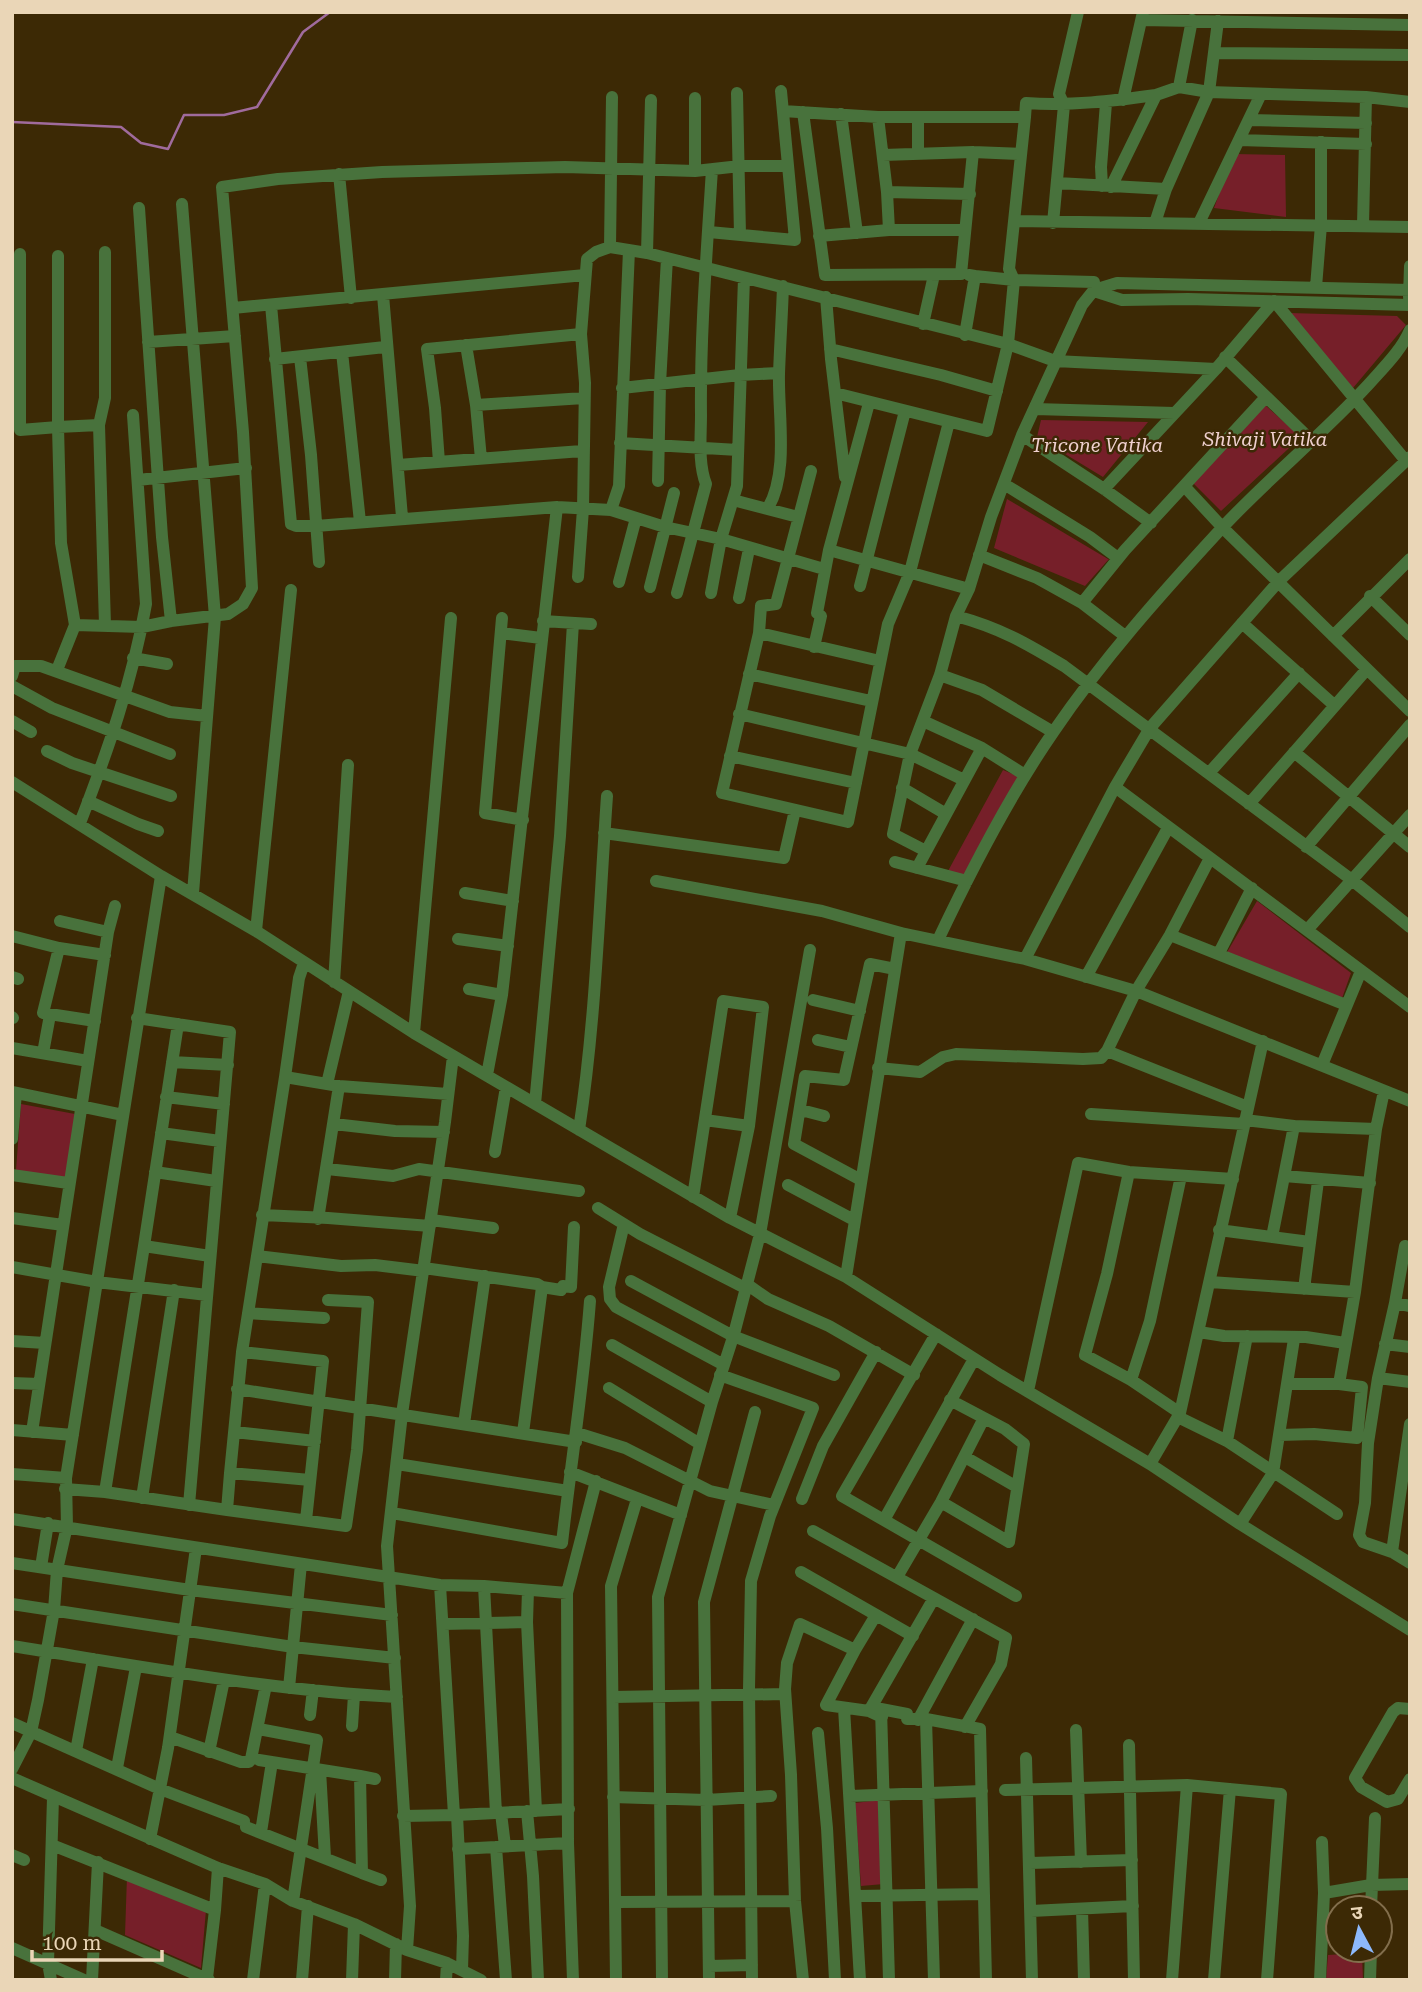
<svg xmlns="http://www.w3.org/2000/svg" width="1422" height="1992" font-family="'Roboto Serif','Noto Sans Devanagari',serif">
<style>
.green{fill:#761f29}
.lines{fill:none;stroke-linecap:round;stroke-linejoin:round}
.stream{stroke:#a06b9d;stroke-width:2.5}
.minor{stroke:#48723c;stroke-width:12}
.labels{text-anchor:middle;dominant-baseline:central;stroke-width:5;stroke-linejoin:round;paint-order:stroke}
.park-label{font-size:19px;font-style:italic;fill:#f0d1d0;stroke:#3c2905}
</style>
<rect width="100%" height="100%" fill="#3c2905"/>
<path class="green" d="M1234 154 1285 155 1286 217 1214 208Z
M1289 313 1397 316 1406 325 1353 388Z
M1265 405 1301 437 1221 511 1193 483Z
M1041 420 1148 422 1103 477 1037 437Z
M1007 499 1108 559H1109L1085 586 994 548Z
M1003 770 1022 778 965 876 948 871Z
M1257 901 1351 973 1341 1001 1226 954Z
M21 1104 75 1114 66 1179 16 1170Z
M879 1800 884 1884 861 1886 855 1803Z
M127 1876 206 1910 201 1968 125 1935Z
M1362 1953 1363 1980H1326L1328 1955Z"/>
<g class="lines">
<path class="stream" d="M12 122 121 127 141 143 168 149 184 115H224L257 107 303 32 330 12"/>
<path class="minor" d="M1142 20 1410 25
M1215 53 1410 55
M1179 87 1192 20
M737 93 740 235
M1123 100 1143 12
M783 111 878 117H1025L1009 269 1014 280 1008 344 987 431 835 393
M803 112 825 275 961 274 973 152
M841 114 857 233
M878 117 887 192 889 230
M918 117V154
M1025 117 1026 103C1071 106 1112 101 1156 95
M1249 120 1366 123
M1239 140 1366 144
M883 155 973 152 1021 154
M695 171V98
M339 174 351 298
M1057 183 1166 189
M1102 186 1101 167 1106 103
M1111 187 1156 95 1179 87 1209 92 1366 97 1410 102
M887 192 970 194
M182 204 215 617 193 893
M139 208 162 537 171 621
M1015 221 1410 227
M1053 223 1064 105 1059 94 1078 12
M1155 223 1166 189 1209 92 1218 21
M1199 223 1261 94
M1363 225 1366 97
M709 232 795 240 781 91
M819 236 889 230H965
M610 247 612 97
M647 253 651 100
M20 254V430L58 427 61 543 75 625 57 670
M58 256V427L99 425 105 398V252
M975 276 1014 280 1094 282V290
M1316 287 1321 225V142
M1094 291 1122 300 1188 299 1410 305
M383 295 402 517
M826 297 831 359 845 477
M1409 297 1410 266
M271 305 291 524 296 526H316L557 507 611 510 665 527 721 539 824 569
M233 308 585 275
M923 324 934 275
M965 335 975 276 969 275
M148 342 235 336
M466 345 476 405 481 459
M830 349 941 375 997 391
M342 352 360 522
M300 357 311 455 319 562
M1225 357 1312 441
M275 359 385 347
M622 388 740 375 779 373
M476 405 584 398
M1035 409 1174 413
M99 425 105 625
M1022 435 1104 489 1151 523
M620 443 738 450
M439 462 435 408 427 349 581 334
M398 465 582 451
M811 471 776 604 761 606 759 633 722 793 848 822 888 624 910 572 949 422
M138 480 246 468
M658 481 660 384 667 258
M1004 484 1090 537 1118 558
M1185 487 1223 528 1410 711
M1104 489 1216 369 1274 301 1406 461
M733 500 798 517
M768 508C789 472 778 415 779 374 780 345 782 316 783 286
M611 510 619 486 629 250
M829 550 969 589
M979 555 1037 578 1082 603 1125 636
M578 577 583 509 585 383 581 334 587 259 596 252 610 247 647 253 1008 344 1055 361 1216 369
M619 582 636 518
M860 586 905 411
M650 587 674 493
M677 593 706 484C698 463 701 437 701 415 700 334 707 250 712 169
M711 593 721 539 737 486 744 278
M1370 596 1410 635
M739 598 749 549
M1082 603 1125 550 1265 398
M956 616C1000 628 1026 643 1064 666L1352 880 1410 927
M502 618 485 813 523 820
M543 621 591 624
M1242 623 1334 705
M75 625 142 627 171 621 228 614 243 604 252 588 243 432 222 187 278 179 382 172 565 167 695 171 740 166H788
M501 633 541 638
M759 633 880 661
M1333 636 1410 559
M814 647 821 616 817 613 829 550 869 403
M133 658 167 664
M749 674 871 701
M940 675 982 690 1053 732
M12 676 15 666H41L170 712 207 716
M12 686 52 708 170 754
M739 714 910 754 964 780
M12 721 31 732
M923 721 982 748 1025 775
M47 751 72 763 171 796
M1294 752 1410 847
M730 756 856 783
M1209 773 1299 673
M12 782 161 876 256 931 414 1033 730 1218 846 1277 1000 1375 1150 1464 1240 1524 1410 1630
M1115 787 1410 1007
M902 788 946 814
M88 801 138 824 158 831
M1249 804 1367 669
M80 823C107 753 133 679 146 604L133 415
M604 833 784 858 795 810
M1306 847 1410 725
M926 851 893 834 910 754 940 675 956 616 969 589 991 517 1022 435 1082 305 1094 290 1117 283 1410 290
M895 862 967 881
M917 868 982 748
M656 881 822 911 901 933 1025 959 1136 991 1410 1101
M465 893 513 901
M60 921 108 932
M1307 930 1410 815
M256 931 291 590
M1170 935 1346 1005
M12 936 59 948 105 955
M458 939 508 946
M938 940C972 868 1009 796 1054 731 1103 659 1161 594 1220 530 1267 479 1321 436 1368 385 1383 368 1401 351 1410 330
M59 948 43 1013 95 1021
M1219 953 1252 888
M1025 959 1115 787 1150 728 1279 581 1410 457
M12 977 18 979
M1086 977 1168 828
M334 982 348 765
M469 989 502 995
M813 1000 860 1011
M12 1017 13 1018
M137 1018 230 1032 189 1505
M178 1024 144 1246 210 1256
M414 1033 451 618
M818 1040 851 1047
M12 1048 88 1061
M1107 1051 1248 1107
M43 1053 50 1015
M172 1062 228 1065
M1322 1065 1361 971
M878 1068 920 1072 943 1057 956 1054 1083 1059 1101 1058 1107 1051 1136 991 1170 935 1210 858
M487 1075 502 995 557 507
M285 1077 299 978 304 963
M327 1084 349 991
M12 1092 123 1115
M166 1097 224 1104
M535 1104 560 836 573 623
M801 1110 824 1116
M1091 1114 1244 1124
M705 1120 749 1126
M1245 1120 1294 1126 1376 1129
M334 1124 395 1131 444 1132
M579 1130C596 1019 599 908 607 796
M161 1133 220 1141
M12 1139 16 1093
M495 1152 506 1087
M327 1169 393 1176 419 1169 579 1191
M155 1172 216 1181
M1129 1172 1107 1274 1085 1355 1131 1380 1180 1413
M12 1175 68 1183
M1284 1176 1370 1183
M861 1180 794 1144 805 1076 844 1080 870 964 895 969
M788 1185 854 1220
M693 1197 723 1001 763 1007 749 1126 730 1218
M598 1208 640 1234 747 1289
M262 1215 328 1218 430 1226
M12 1218 63 1225
M318 1219 339 1086
M431 1220 493 1228
M624 1224 609 1287 610 1299 616 1307 724 1365
M1219 1230 1310 1242
M1272 1237 1294 1126
M257 1256 341 1266 375 1265 424 1271
M12 1267 97 1282 207 1295
M424 1268 537 1284 542 1287 561 1290 563 1286 571 1287 574 1227
M846 1277 901 933
M631 1281 733 1336 834 1375
M1210 1282 1355 1292
M748 1285 768 1299 829 1326 914 1375
M1304 1289 1318 1181
M1395 1303 1410 1306
M248 1313 324 1318
M1199 1332 1224 1336 1306 1337 1345 1343
M936 1334 842 1496 1016 1596
M12 1341 45 1343
M1385 1344 1410 1347
M612 1345 712 1402
M242 1352 323 1361 306 1520
M720 1375 813 1408 770 1516 751 1581 749 1689 752 1980
M1378 1378 1410 1382
M1131 1380 1150 1321 1181 1176
M12 1383 39 1384
M1339 1384 1355 1292 1376 1129 1384 1091
M609 1388 700 1444
M237 1389 576 1442
M1028 1391 1078 1163 1129 1172 1233 1179
M1178 1417 1227 1441 1337 1514
M464 1424 485 1276
M1410 1424 1392 1552 1410 1563
M12 1430 73 1435
M32 1432 108 932 115 906
M235 1432 315 1441
M523 1433 542 1287
M577 1433 625 1448 710 1491 774 1505
M1279 1435 1314 1434 1357 1438 1362 1387 1339 1384H1287
M1227 1441 1247 1336
M965 1457 1017 1487
M397 1464 568 1491
M1150 1464 1180 1413 1263 1041
M570 1472 681 1515
M230 1473 227 1510 346 1526 357 1450 368 1302 328 1300
M12 1474 66 1478
M310 1480 230 1473 242 1352 285 1077 339 1086 448 1094
M65 1489 105 1492 227 1510
M105 1492 144 1246
M142 1498 174 1290
M802 1499 823 1446 876 1352
M941 1502 1009 1542 1024 1444 1005 1429 950 1400
M392 1513 562 1543C571 1462 584 1382 590 1301
M12 1519 440 1585 484 1586 567 1593
M884 1520 974 1359
M1240 1524 1273 1473 1294 1339
M813 1531 1006 1638 1001 1664 965 1727
M1392 1552 1363 1542 1359 1535 1365 1503 1368 1443 1378 1378 1395 1303 1405 1246
M12 1563 190 1590 392 1615
M41 1567 48 1523
M801 1572 913 1636
M897 1577 941 1502 984 1418
M440 1585 454 1815
M484 1586 496 1813
M528 1590 527 1622 536 1811
M12 1604 293 1647 395 1658
M876 1615 855 1650 826 1705 869 1711 882 1717
M443 1624 527 1622
M12 1646C140 1666 267 1690 397 1697
M289 1688 301 1564
M613 1697 785 1694
M844 1708 860 1980
M1410 1709 1398 1708 1393 1712 1355 1778 1361 1787 1387 1802 1398 1799 1410 1779
M869 1711 934 1598
M310 1715 313 1690
M926 1719 934 1980
M918 1720 973 1619
M12 1723 160 1789 244 1821
M352 1726 354 1695
M264 1730 317 1740 293 1901
M1076 1730 1081 1862
M818 1733 827 1828 835 1980
M170 1737 241 1762H249L251 1759 266 1685
M1129 1745 1134 1980
M76 1751 93 1659
M209 1752 224 1680
M1026 1758 1032 1980
M117 1768 136 1667
M12 1769 31 1732 38 1700 54 1610 57 1570 67 1526 66 1478 161 876
M320 1770 325 1857
M360 1776 375 1779
M12 1778 218 1868 265 1884 293 1901 354 1924 407 1950 447 1963 481 1980
M1005 1790 1187 1785 1281 1794 1267 1980
M850 1796 982 1791
M613 1797 706 1800 771 1796
M527 1811 533 1876 538 1980
M501 1813 505 1846
M457 1815 463 1936 462 1970
M403 1816 457 1815 569 1809
M246 1827 362 1873 360 1776 259 1760
M261 1832 272 1762
M150 1839 168 1748 196 1548
M52 1845 215 1910
M496 1847 506 1980
M458 1849 568 1843
M12 1855 24 1860
M1030 1863 1132 1860
M362 1873 381 1880
M1324 1893 1371 1885 1410 1884
M856 1896 984 1894
M616 1902 795 1901
M1371 1908 1375 1818
M1082 1909 1084 1980
M1031 1911 1133 1906
M95 1930 209 1980
M12 1948 84 1980
M407 1950 410 1906 387 1546 402 1414 445 1122 453 1056
M709 1966 752 1965
M207 1978 215 1910 218 1868
M51 1980 48 1963 53 1798
M92 1980 98 1862
M253 1980 265 1884
M302 1980 308 1906
M352 1980 354 1924
M395 1980 396 1944
M446 1980 447 1963
M573 1980 568 1843 567 1593 596 1481
M616 1980 611 1586 637 1499
M662 1980 658 1597 712 1402 734 1334 760 1234 810 950
M709 1980 704 1602 755 1412
M803 1980 795 1901 791 1775 785 1689 787 1663 800 1624 855 1650
M889 1980 881 1709 907 1714V1719H926L980 1729 986 1980
M1172 1980 1187 1785
M1214 1980 1230 1789
M1320 1980 1324 1893 1322 1842
M1370 1980 1371 1950"/>
</g>
<g class="labels">
<g class="park-label">
<text x="1265" y="439">Shivaji Vatika</text>
<text x="1097" y="445">Tricone Vatika</text>
</g>
</g>
<rect width="1422" height="1992" fill="none" stroke="#ead6b7" stroke-width="28"/>
<g transform="translate(1359 1929) rotate(353)"><circle r="33" fill="#3c2905" stroke="#826e4c" stroke-width="2"/>
<path d="M0-5L12 26L0 18L-12 26Z" fill="#8db9fc"/>
<text y="-10" font-size="19" font-weight="bold" text-anchor="middle" fill="#ead6b7">उ</text>
</g>
<path d="M32 1950v10h130v-10" fill="none" stroke="#ead6b7" stroke-width="3.5"/>
<text x="42" y="1950" font-size="21" fill="#ead6b7" stroke="#3c2905" stroke-width="5" paint-order="stroke">100 m</text>
</svg>
